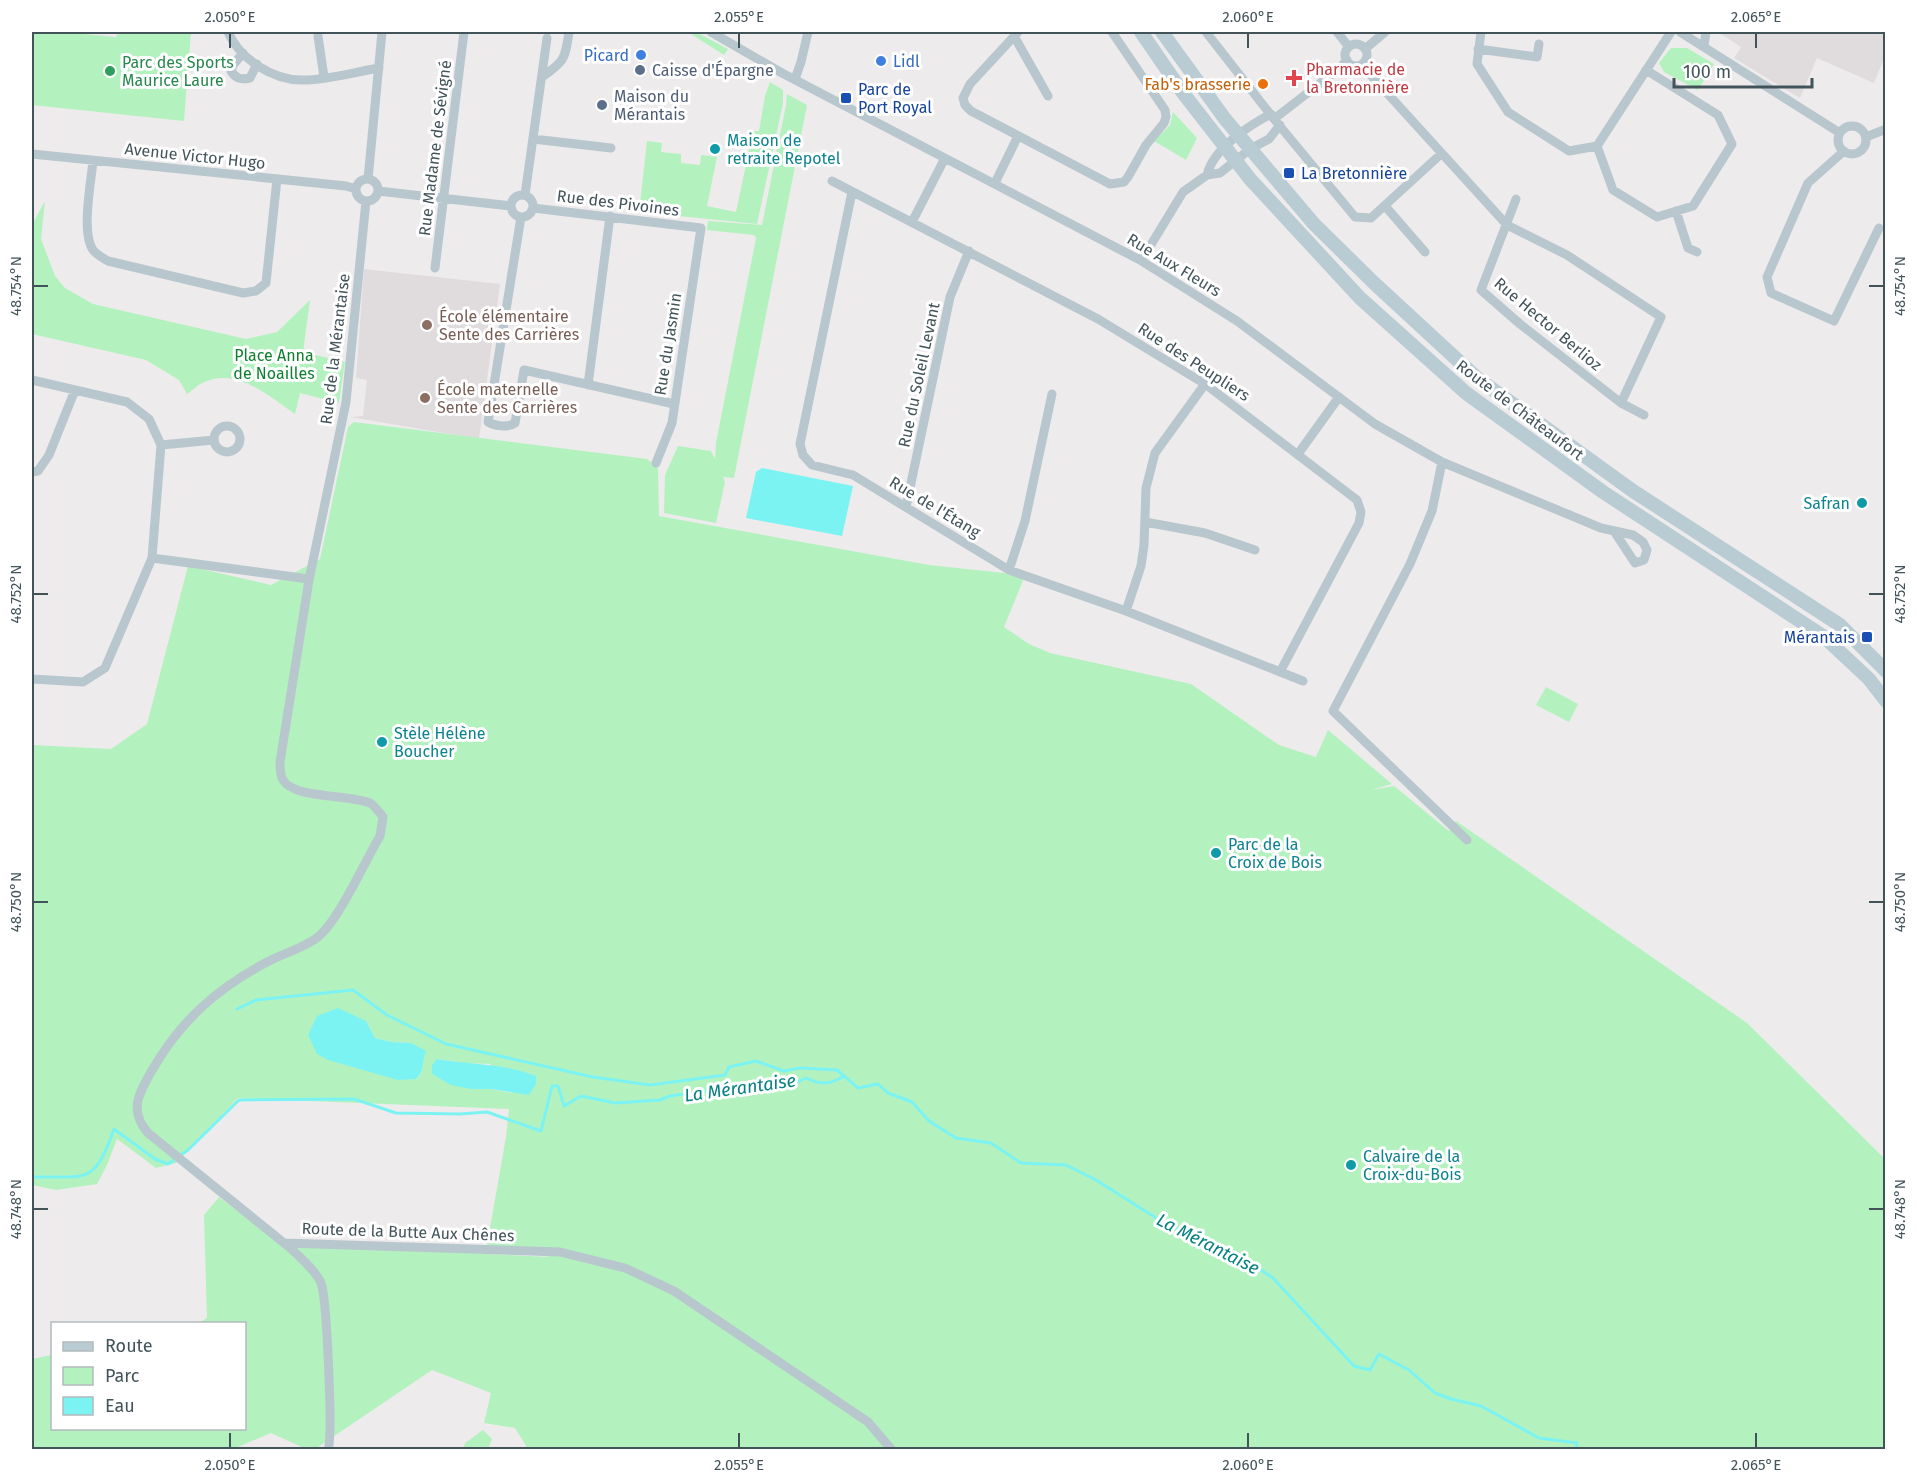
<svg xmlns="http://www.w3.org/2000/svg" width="1917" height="1481" font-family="'Fira Sans',sans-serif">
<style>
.education{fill:#e0dcde}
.green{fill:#b3f2be;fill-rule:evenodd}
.water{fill:#7cf3f3}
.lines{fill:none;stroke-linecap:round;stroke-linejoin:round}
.stream{stroke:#7cf3f3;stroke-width:3}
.street{stroke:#b8c7cd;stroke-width:9}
.secondary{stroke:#b9ccd4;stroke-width:14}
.ticks{fill:none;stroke:#42545a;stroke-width:2}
.shop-dot{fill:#3f7fe0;stroke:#fff;stroke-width:2}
.service-dot{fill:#5c6f8a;stroke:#fff;stroke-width:2}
.leisure-dot{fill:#2e9e5b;stroke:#fff;stroke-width:2}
.health-dot{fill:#e0444e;stroke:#fff;stroke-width:2}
.food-dot{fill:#e8710a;stroke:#fff;stroke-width:2}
.transit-dot{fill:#1a4fb4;stroke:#fff;stroke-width:2}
.culture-dot{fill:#0f9aa8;stroke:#fff;stroke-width:2}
.education-dot{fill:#8d6e63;stroke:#fff;stroke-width:2}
.labels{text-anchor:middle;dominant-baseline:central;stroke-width:6;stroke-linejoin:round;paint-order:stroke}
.shop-label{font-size:16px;fill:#366cbe;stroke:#fff;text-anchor:end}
.leisure-label{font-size:16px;fill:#27864d;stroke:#fff;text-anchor:start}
.health-label{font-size:16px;fill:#be3a42;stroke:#fff;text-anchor:start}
.service-label{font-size:16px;fill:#4e5e75;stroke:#fff;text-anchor:start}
.food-label{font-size:16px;fill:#c56008;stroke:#fff;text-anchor:end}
.transit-label{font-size:16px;fill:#164399;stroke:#fff;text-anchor:start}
.culture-label{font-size:16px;fill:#0d838f;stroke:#fff;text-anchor:start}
.street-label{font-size:16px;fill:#42545a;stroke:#fff}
.education-label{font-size:16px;fill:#785e54;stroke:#fff;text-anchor:start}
.park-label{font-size:16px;fill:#0e802f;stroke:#fff}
.water-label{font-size:18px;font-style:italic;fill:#058080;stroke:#fff}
.neatline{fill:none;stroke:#42545a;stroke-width:2}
.ticks-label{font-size:15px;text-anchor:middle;fill:#42545a}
</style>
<rect width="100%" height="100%" fill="#eeebec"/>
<path class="education" d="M1718 32H1885V56L1874 83 1817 58 1800 98 1734 58 1741 47Z
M364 269 500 284 479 439 350 417 363 416 367 380 356 378Z"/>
<path class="green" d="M32 32H82L84 34 116 37 118 32H191L184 121 32 105Z
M680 32H696L728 49 724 55 691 34H680Z
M1671 48H1687L1714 64 1698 90 1664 72 1659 63Z
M770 82 783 90V103L757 224 639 212 647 141 662 143 661 152 681 154V163L700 165 701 155 717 157 707 206 736 212 753 131H759L765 96Z
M787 94 807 105 734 478 723 477 725 482 716 523 664 513 665 475 678 446 711 451 715 459 716 443 756 238 754 235 707 230 708 221 762 225 786 105Z
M1173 112 1197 138 1186 160 1154 141 1170 125Z
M45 201 41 239 55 276 65 288 93 304 246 339 277 332 310 300 303 352 345 362 339 403 300 393 295 414C269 396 236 366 202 383 197 385 192 391 187 394L179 380 146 360 32 334V225Z
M354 422 647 459 658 468 659 516 929 565 1005 573 1024 578 1004 627 1029 644 1050 653 1191 684 1279 745 1316 757 1328 730 1392 784 1371 790 1394 786 1449 831 1456 821 1747 1023 1885 1159V1449H528L515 1428 484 1423 491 1393 432 1370 315 1449H306L271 1433 233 1449H32V1359L52 1355V1428H244V1324L199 1323 207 1318 204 1215 219 1197 280 1244 550 1257 487 1245 506 1137 509 1109 238 1098 176 1163 156 1168 117 1139 107 1165 97 1184 56 1190 32 1185V745L111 749 147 724 188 566 271 585 320 559 348 427ZM366 1021 375 1038 392 1042 411 1043 422 1058 420 1075 416 1079 328 1060ZM437 1059 463 1063 490 1064 512 1093 491 1089H471Z
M1546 687 1578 704 1569 722 1536 705Z
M483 1430 492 1439 488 1449H463L465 1443Z"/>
<path class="water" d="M762 468 853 486 842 536 746 518 756 472Z
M338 1008 366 1021 375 1038 392 1042 411 1043 426 1051C422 1060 424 1072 416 1079L398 1080 328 1060 317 1054 308 1035 317 1016Z
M437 1059C471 1065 504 1063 536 1076V1084L529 1095 491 1089H471L451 1085 432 1074V1065Z"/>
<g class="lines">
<path class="stream" d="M237 1009 256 1000 353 990 387 1015 446 1044 593 1077 650 1085 725 1075 729 1067 756 1061 784 1071 800 1068 837 1070 844 1076
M32 1177C87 1176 94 1186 114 1129L155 1159 168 1164 188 1150 239 1100 354 1099 396 1113 460 1114 487 1112 541 1131 552 1086H558L564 1106 581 1096 615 1103 660 1100 670 1096 720 1089 795 1083 806 1078C820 1085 830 1085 844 1076L858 1088 878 1084 888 1093 912 1102 929 1121 956 1138 991 1143 1021 1163 1066 1165 1096 1180 1161 1221 1244 1259 1273 1278 1354 1366 1370 1370 1379 1354 1409 1370 1435 1393 1451 1399 1481 1406 1539 1438 1577 1443 1576 1450"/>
<path class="street" d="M228 32C240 59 273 81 304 80 327 80 355 72 379 68
M711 32 782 73 1140 260 1237 321 1375 424 1442 462 1601 528 1633 535 1643 542 1647 550 1644 560 1635 563 1614 531
M1018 32 970 84 963 98 965 105 971 111 1110 184 1124 182 1128 177 1146 145 1164 123 1166 117 1165 110 1112 32
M1206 32 1274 119 1355 217 1371 218 1441 154
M1337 32 1349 47
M1481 32 1477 64 1508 112 1569 151 1597 146 1671 32
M1680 32 1840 133
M318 36 324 77
M1014 36 1048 96
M1345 55a11 11 0 1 1 22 0a11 11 0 1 1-22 0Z
M1704 46 1706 32
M1365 49 1385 32
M1478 49 1537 57 1539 44
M243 53 233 65 231 71C236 79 241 80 250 78L257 64
M1363 64 1367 71 1507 225 1567 255 1661 317 1621 403 1520 324 1481 290 1516 199
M542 77C565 61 565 59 569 32
M795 79 801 62 808 32
M1274 119 1341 67 1347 60
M1838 140a14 14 0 1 1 28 0a14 14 0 1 1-28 0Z
M1866 137 1886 129
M533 139 611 148
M1597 146 1613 190 1657 217 1693 206 1732 144 1718 115 1646 70
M1844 151 1808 183 1767 277 1771 293 1834 321 1879 228
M32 154 346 186 356 189
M93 161C91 182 81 233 93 250 97 255 103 258 108 261L243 293 256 291 266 283 277 179
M1207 175C1213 149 1248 126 1271 114
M368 179 382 32
M356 190a11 11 0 1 1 22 0a11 11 0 1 1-22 0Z
M832 181 1098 319 1205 384 1357 500 1361 512 1359 523 1280 672
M995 183 1018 136
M378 191 511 206
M852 192 800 444 803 455 812 465 853 475 1009 570 1126 611 1303 681
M525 195 547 38
M511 206a11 11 0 1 1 22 0a11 11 0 1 1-22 0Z
M366 201 346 402 309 580 280 762C280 768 280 775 283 780 294 799 349 794 370 803 375 806 379 812 383 817L380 836C365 861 339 920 318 937 304 948 284 953 269 961 217 988 180 1021 151 1072 138 1095 129 1111 148 1133L284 1243 560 1252 625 1268 674 1291 868 1422 892 1450
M1385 206 1425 252
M533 208 701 228 672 423 656 463
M1676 211 1688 248 1697 252
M521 217 488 422C495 426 508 428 515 423L524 370 674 404
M912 222 945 158
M1140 260 1149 248 1183 192 1207 175 1220 173 1250 149 1269 139 1280 125
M435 268 464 32
M32 380 127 402 149 419 161 445 152 558
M588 385 610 216
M1621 403 1644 415
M214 439a13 13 0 1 1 26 0a13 13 0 1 1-26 0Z
M161 445 214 440
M1298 454 1339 397
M1442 462 1432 511 1410 564 1333 711 1467 840
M32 472 38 471 49 455 75 390
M906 507 950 297 969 251
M1145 522 1205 533 1255 550
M1009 570 1025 521 1052 394
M1126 611 1141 566 1144 545 1146 488 1155 453 1205 384
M32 679 83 682 105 668 152 558 309 579
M284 1243C293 1250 317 1272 321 1283 327 1299 333 1436 328 1450"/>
<path class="secondary" d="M1141 32 1183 93 1250 179 1360 298 1466 393 1603 492 1823 636 1869 679 1886 701
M1162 32 1225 119 1314 224 1374 283 1477 378 1633 491 1840 625 1886 671"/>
</g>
<path class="ticks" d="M230 33V48M739 33V48M1248 33V48M1756 33V48M33 286H48M1869 286H1884M33 594H48M1869 594H1884M33 902H48M1869 902H1884M33 1209H48M1869 1209H1884M230 1433V1448M739 1433V1448M1248 1433V1448M1756 1433V1448"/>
<g class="shop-dot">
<circle cx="641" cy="55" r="6"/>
<circle cx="881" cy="61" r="6"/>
</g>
<g class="service-dot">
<circle cx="640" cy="70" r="6"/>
<circle cx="602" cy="105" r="6"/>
</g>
<circle class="leisure-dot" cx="110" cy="71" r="6"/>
<path class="health-dot" d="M1291 69h6v6h6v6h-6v6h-6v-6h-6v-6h6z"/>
<circle class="food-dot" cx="1263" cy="84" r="6"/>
<g class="transit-dot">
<rect x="840" y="92" width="12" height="12" rx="3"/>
<rect x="1283" y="167" width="12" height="12" rx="3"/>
<rect x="1861" y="631" width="12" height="12" rx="3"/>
</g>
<g class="culture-dot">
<circle cx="715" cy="149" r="6"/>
<circle cx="1862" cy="503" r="6"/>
<circle cx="382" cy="742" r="6"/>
<circle cx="1216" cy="853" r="6"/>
<circle cx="1351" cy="1165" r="6"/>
</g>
<g class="education-dot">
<circle cx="427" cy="325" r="6"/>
<circle cx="425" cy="398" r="6"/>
</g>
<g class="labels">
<g class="shop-label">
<text x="629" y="55">Picard</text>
<text x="893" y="61" text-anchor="start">Lidl</text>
</g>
<g class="leisure-label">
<text x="122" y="62">Parc des Sports<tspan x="122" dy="18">Maurice Laure</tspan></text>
</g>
<g class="health-label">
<text x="1306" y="69">Pharmacie de<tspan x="1306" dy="18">la Bretonnière</tspan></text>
</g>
<g class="service-label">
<text x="652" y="70">Caisse d'Épargne</text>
<text x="614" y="96">Maison du<tspan x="614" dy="18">Mérantais</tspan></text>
</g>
<g class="food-label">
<text x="1251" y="84">Fab's brasserie</text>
</g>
<g class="transit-label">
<text x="858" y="89">Parc de<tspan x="858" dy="18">Port Royal</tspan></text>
<text x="1301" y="173">La Bretonnière</text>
<text x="1855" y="637" text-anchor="end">Mérantais</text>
</g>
<g class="culture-label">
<text x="727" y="140">Maison de<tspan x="727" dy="18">retraite Repotel</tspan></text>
<text x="1850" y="503" text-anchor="end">Safran</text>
<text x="394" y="733">Stèle Hélène<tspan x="394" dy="18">Boucher</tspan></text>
<text x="1228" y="844">Parc de la<tspan x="1228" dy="18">Croix de Bois</tspan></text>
<text x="1363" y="1156">Calvaire de la<tspan x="1363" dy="18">Croix-du-Bois</tspan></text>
</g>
<g class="street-label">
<text transform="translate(435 148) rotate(-83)">Rue Madame de Sévigné</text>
<text transform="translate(195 156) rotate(6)">Avenue Victor Hugo</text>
<text transform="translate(618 203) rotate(7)">Rue des Pivoines</text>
<text transform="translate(1174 265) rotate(31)">Rue Aux Fleurs</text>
<text transform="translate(1548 324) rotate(40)">Rue Hector Berlioz</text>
<text transform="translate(668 344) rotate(-81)">Rue du Jasmin</text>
<text transform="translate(335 349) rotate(-83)">Rue de la Mérantaise</text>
<text transform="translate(1194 362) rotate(33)">Rue des Peupliers</text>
<text transform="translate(919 375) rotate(-78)">Rue du Soleil Levant</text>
<text transform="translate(1520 410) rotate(37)">Route de Châteaufort</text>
<text transform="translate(935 507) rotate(31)">Rue de l'Étang</text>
<text transform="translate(408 1232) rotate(2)">Route de la Butte Aux Chênes</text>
</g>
<g class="education-label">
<text x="439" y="316">École élémentaire<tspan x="439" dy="18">Sente des Carrières</tspan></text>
<text x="437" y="389">École maternelle<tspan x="437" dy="18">Sente des Carrières</tspan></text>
</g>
<g class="park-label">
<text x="274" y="355">Place Anna<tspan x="274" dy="18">de Noailles</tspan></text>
</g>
<g class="water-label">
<text transform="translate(740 1088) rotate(-8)">La Mérantaise</text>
<text transform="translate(1208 1244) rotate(27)">La Mérantaise</text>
</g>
</g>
<rect width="1917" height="1481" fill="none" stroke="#ffffff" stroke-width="66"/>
<rect x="51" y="1322" width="195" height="108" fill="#ffffff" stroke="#b3bbbd" stroke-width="1.5"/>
<rect x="63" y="1342" width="30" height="9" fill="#b9ccd4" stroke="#b3bbbd" stroke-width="1.5"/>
<text x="105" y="1352" font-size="18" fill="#42545a">Route</text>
<rect x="63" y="1367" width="30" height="18" fill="#b3f2be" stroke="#b3bbbd" stroke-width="1.5"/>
<text x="105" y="1382" font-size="18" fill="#42545a">Parc</text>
<rect x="63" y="1397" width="30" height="18" fill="#7cf3f3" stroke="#b3bbbd" stroke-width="1.5"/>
<text x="105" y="1412" font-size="18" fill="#42545a">Eau</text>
<path d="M1674 78v9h138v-9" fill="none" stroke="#42545a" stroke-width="3"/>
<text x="1683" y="78" font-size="18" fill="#42545a" stroke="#ffffff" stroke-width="4.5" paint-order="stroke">100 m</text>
<rect x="33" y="33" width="1851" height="1415" class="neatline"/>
<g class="ticks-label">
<text x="230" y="22">2.050°E</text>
<text x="739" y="22">2.055°E</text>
<text x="1248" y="22">2.060°E</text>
<text x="1756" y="22">2.065°E</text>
<text transform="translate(16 286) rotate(-90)" y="5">48.754°N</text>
<text transform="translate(1900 286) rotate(-90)" y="5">48.754°N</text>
<text transform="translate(16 594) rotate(-90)" y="5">48.752°N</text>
<text transform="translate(1900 594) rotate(-90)" y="5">48.752°N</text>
<text transform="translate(16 902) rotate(-90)" y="5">48.750°N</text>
<text transform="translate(1900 902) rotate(-90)" y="5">48.750°N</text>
<text transform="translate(16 1209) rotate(-90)" y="5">48.748°N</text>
<text transform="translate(1900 1209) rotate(-90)" y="5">48.748°N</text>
<text x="230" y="1470">2.050°E</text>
<text x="739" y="1470">2.055°E</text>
<text x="1248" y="1470">2.060°E</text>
<text x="1756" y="1470">2.065°E</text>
</g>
</svg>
